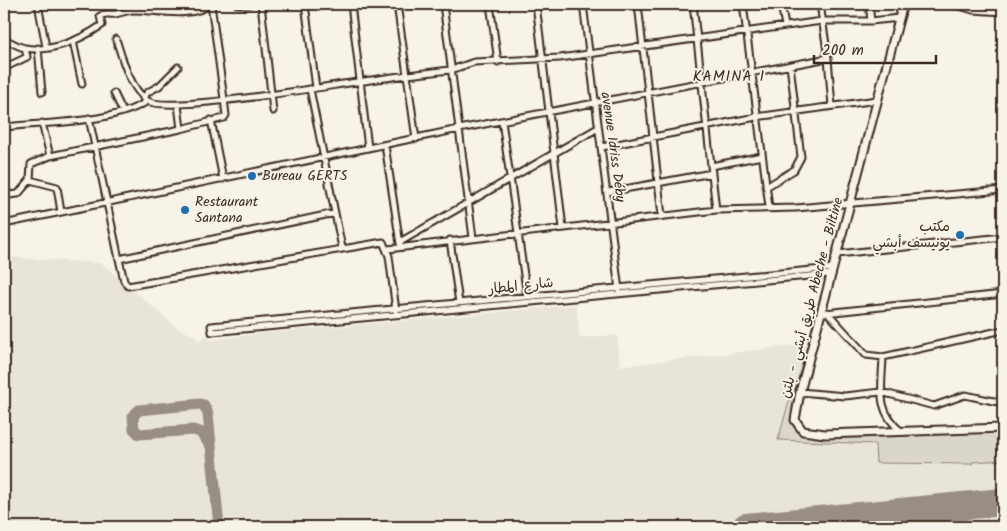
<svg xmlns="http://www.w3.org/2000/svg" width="1007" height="531" font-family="Kalam,'Playpen Sans Arabic',sans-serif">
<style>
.built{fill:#e9e4d9}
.green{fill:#dbd6cb;stroke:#8b8074}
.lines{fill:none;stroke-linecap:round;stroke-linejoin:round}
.taxiway{stroke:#998e83;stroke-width:11}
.runway{stroke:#998e83;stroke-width:28}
.street-casing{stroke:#3b2a1e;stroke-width:9}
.secondary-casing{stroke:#3b2a1e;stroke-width:11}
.street{stroke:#f7f3e8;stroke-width:5}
.secondary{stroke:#f7f3e8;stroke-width:7}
.poi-dot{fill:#1f6fb2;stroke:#f7f3e8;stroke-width:2}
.labels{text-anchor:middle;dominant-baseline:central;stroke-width:4;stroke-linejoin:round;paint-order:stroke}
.street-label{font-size:14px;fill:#3b2a1e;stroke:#f7f3e8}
.poi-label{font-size:14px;fill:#3b2a1e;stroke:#f7f3e8;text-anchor:start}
.neighbourhood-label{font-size:15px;letter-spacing:1px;fill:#3b2a1e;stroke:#f7f3e8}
</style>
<rect width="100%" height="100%" fill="#f7f3e8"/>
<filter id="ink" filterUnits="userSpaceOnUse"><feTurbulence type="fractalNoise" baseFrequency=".02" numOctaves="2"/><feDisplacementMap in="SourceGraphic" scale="10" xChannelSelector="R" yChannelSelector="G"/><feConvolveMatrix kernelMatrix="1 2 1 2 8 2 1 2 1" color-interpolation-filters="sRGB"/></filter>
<g filter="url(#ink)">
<path class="built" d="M4 257 101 263 179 329 193 335 198 341 206 335 211 340 266 333 576 305 580 338 617 335 620 366 816 343 779 440 876 444V463L972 464V462L1003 460V527H4Z"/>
<path class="green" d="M816 343 796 418 797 426 811 433 1003 432V460L972 462V464L876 463 875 444 778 440 789 401Z"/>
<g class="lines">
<path class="taxiway" d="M211 446 200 432 193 430 139 434 134 429 133 416 139 410 200 404 204 405 208 414 219 527
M1002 502 1003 513"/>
<path class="runway" d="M746 527 1003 502"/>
<defs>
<path id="street" d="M38 4 46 47
M237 4H249
M261 4 273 111
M305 4 316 88
M351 4 368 148
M397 4 416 139
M443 4 473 238
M490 4 498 62
M536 4 563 228
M583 4 619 290
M638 4 662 216
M693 4 716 210
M743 4 769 207
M781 4 785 26
M820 4 828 58 832 106
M869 4 871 21
M953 4 973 10 1003 12
M116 39C122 58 130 89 148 101
M4 40C11 41 18 47 25 48 51 53 82 39 102 25L100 16C106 12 109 15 115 14 122 13 127 10 134 10 156 10 192 19 211 4
M73 41 82 84
M38 48 42 92
M4 68 27 57 25 48
M310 89 342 248
M114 93 123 112
M143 98 148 92 159 86 178 67
M178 105 181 129
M89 118 119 259 124 281 128 286 383 242 389 256 396 311
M211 120 223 179
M502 121 527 296
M42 123 50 156
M4 127C47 122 111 124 148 101 169 114 337 84 371 80 398 76 424 73 451 70L474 62 560 58 822 21H871L899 18
M385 145 400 244
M602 147 756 117 877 100
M711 166 762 156
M30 180 57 187 61 212
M4 185 9 195 18 194 30 180 31 164 50 156 181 129 224 118 226 115 224 99 211 4
M766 187 794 170 801 157 790 65
M608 192 712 173
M4 224 459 129 828 58
M450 240 459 303
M400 242 598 128
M388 249 716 210 796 208 1003 190
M837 254 1003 237
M119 259 335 213
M831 274 212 332 211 326 833 268
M827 312 866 355 883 357 1003 330
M825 313 1003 294
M883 357C882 387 875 411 902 432
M800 392 845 396 881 392 934 406 965 395 1003 403"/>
<path id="secondary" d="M903 4 800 392 795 420 803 431 825 434 1003 428"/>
</defs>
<use href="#street" class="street-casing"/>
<use href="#secondary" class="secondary-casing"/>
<use href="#street" class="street"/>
<use href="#secondary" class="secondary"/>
</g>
</g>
<g class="poi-dot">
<circle cx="252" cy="176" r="5"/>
<circle cx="185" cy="210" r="5"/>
<circle cx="960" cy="235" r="5"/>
</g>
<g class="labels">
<g class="street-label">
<text transform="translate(613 147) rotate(82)">avenue Idriss Déby</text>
<text transform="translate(521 286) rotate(-6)">شارع المطار</text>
<text transform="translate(812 298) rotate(-75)">طريق أبشي - بلتن Abeche - Biltine</text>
</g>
<g class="poi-label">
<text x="262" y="176">Bureau GERTS</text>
<text x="195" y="202">Restaurant<tspan x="195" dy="16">Santana</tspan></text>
<text x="950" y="227" text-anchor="end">مكتب<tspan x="950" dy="16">يونيسف أبشي</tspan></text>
</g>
<g class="neighbourhood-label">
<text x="729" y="77">KAMINA 1</text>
</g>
</g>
<rect width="1007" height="531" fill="none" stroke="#f7f3e8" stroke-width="20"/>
<rect x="10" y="10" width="987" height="511" fill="none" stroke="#3b2a1e" stroke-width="2" filter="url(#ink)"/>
<path d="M814 55v8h122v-8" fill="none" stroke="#3b2a1e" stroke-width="2.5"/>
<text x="822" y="55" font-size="15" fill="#3b2a1e" stroke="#f7f3e8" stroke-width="4" paint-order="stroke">200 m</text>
</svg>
